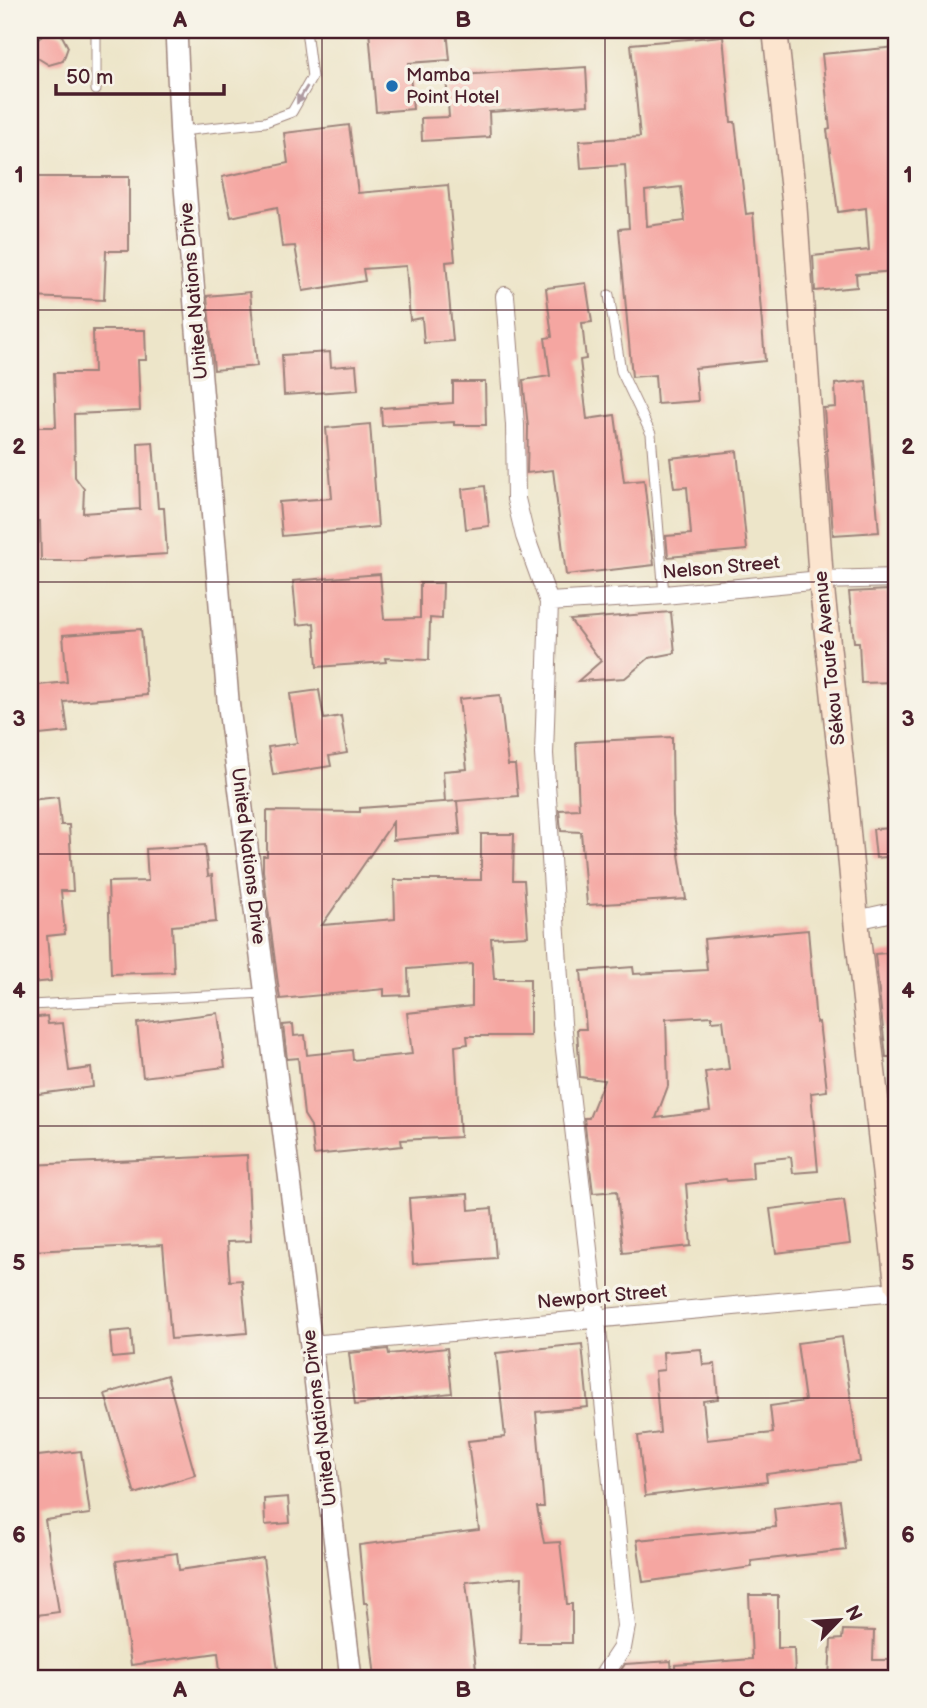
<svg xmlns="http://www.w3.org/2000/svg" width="927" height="1708" font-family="'Balsamiq Sans',sans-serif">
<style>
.building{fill:#f5a6a1;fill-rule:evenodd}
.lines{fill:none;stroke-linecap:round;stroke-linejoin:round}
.service-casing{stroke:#9c827a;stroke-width:11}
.minor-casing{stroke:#9c827a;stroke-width:20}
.tertiary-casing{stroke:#9c827a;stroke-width:24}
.secondary-casing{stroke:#9c827a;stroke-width:27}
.service{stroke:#fff;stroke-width:9}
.minor{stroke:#fff;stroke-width:18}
.tertiary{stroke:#fff;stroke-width:21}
.secondary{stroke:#fce5cf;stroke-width:24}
.oneway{fill:#ae9aa0}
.grid{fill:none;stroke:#4a1f2b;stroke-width:2;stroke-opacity:0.55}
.poi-dot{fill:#1f6fb2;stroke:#f7f3e8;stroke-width:2.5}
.labels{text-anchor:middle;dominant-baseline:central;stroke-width:7;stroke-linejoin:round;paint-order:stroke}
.poi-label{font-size:19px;fill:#4a1f2b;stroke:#f7f3e8;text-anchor:start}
.street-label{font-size:19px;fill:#4a1f2b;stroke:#f7f3e8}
.neatline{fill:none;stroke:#4a1f2b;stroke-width:2.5}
.grid-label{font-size:23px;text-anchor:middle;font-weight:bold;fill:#4a1f2b}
</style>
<rect width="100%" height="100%" fill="#f7f3e8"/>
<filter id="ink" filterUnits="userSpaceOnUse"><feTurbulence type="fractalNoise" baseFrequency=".0143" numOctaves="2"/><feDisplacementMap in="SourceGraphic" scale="14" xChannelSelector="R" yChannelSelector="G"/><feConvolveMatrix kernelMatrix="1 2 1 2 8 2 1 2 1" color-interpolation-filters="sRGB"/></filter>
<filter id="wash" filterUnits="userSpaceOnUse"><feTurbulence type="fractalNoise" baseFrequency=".00686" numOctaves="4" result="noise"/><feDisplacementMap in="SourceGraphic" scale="28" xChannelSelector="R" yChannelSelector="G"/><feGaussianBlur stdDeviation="1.57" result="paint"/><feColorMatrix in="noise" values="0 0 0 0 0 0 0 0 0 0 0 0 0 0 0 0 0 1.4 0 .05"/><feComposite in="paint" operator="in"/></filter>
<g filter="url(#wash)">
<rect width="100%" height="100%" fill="#ede5c9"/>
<g id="blocks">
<path class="building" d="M369 30H447L450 60 409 63 413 109 376 112Z
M46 32 61 34 68 47 63 61 49 65 36 57 35 42Z
M723 36 731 122H735L746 214 753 213 765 361 695 368 698 401 657 404 655 375 632 377 619 229 629 228 625 165 581 168 579 141 640 137 631 44ZM681 187 685 221 647 226 645 191Z
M897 47V271L856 274 857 287 815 291 813 256 869 250 866 208 838 212 827 130 830 129 822 54Z
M586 67 588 105 489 112 490 137 422 141 421 118 449 117 446 76Z
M349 125 358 193 448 185 455 261 446 262 453 341 424 343 422 318 410 320 406 266 363 269 365 281 303 291 295 246 282 247 277 207 231 217 222 177 288 163 284 133Z
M34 177H129V251H106L104 300 30 297V259L34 260Z
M586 283 592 322 582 323 586 359 580 360 587 419 615 415 624 482 644 480 654 565 566 575 553 470 527 473 528 427 523 380 550 376 545 338 552 337 546 288Z
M250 292 257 366 214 370 207 296Z
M93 330H145L146 360H138L140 411 74 414 75 477 84 489 83 513 140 509 138 443 153 442 158 508H164L167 554 86 559 85 561H41L40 521H30V427H56L54 373H94Z
M330 352 331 367 356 365 358 390 284 395 282 355Z
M866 381 879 532 833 535 824 408 836 407 835 384Z
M453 382H485L486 425H454V422L382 426 381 408 453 403Z
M370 424 378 527 282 536 279 502 332 498 326 428Z
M737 451 747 550 668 557 666 536 691 534 687 487 674 488 670 458Z
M485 486 489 526 466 529 462 489Z
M380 574 384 619 420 618V583H443L442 619 430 618 429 660 385 658 386 662 317 667 314 623 297 625 293 581Z
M889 590 890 596H897V682L861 683 859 642H854L849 592Z
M671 612 675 653 649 658 625 678 578 681 601 661 570 620Z
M141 629 147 695 64 702 68 732 30 736V686L67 682 63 635Z
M319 690 324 719 341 716 347 753 329 756 331 766 273 775 268 747 297 743 290 694Z
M500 695 508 765H515L518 796 445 802 443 771 467 769 459 699Z
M672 737 673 816 686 899 587 905 581 832 561 831 559 810 579 809 576 742Z
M58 797 61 825H69L73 891H61L65 934 47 936 51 981 30 983V800Z
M457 801 460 834 393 840V822L322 925 395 919 394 880H481V834H514L513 880H524L528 936 491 938 494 979H530V1036H467L468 1044 455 1046 460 1137 401 1140 402 1146 314 1155 311 1126 304 1115 298 1058 287 1059 283 1025 293 1024 294 1036 305 1035 307 1055 352 1050 353 1060 412 1054 407 1013 472 1006V964L408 969 409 995 384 996V989L280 999 263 871V856H267V811L360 812V808Z
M897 828V856L876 858 873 829Z
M205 845 208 876 212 875 216 922 172 926 174 972 111 974 108 882 148 881 146 849Z
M808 930 816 1023 819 1022 827 1091 811 1093 818 1171 793 1173 791 1157 752 1161 753 1179 727 1181 726 1179 686 1184 691 1246 623 1253 617 1191 593 1193 584 1118H589L604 1080 580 1077 577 1029H586L581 971 633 967 634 974 707 970 704 939ZM712 1016V1021L723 1020 729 1069 705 1072 710 1111 656 1118 668 1086 666 1019Z
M897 952V1057H886L875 954Z
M218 1013 225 1067 143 1077 137 1023Z
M47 1016 48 1024 63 1023 69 1071 91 1068 93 1087 30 1095V1018Z
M247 1155 251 1241 227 1242 230 1281 242 1280 247 1333 171 1339 163 1245 30 1251V1165Z
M468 1194 469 1210 492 1208 496 1258 413 1264 409 1198Z
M844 1200 850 1244 776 1253 770 1209Z
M131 1330 133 1356 112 1358 110 1332Z
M842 1337 860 1462 766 1474 767 1482 645 1496 638 1436 660 1433 655 1371 664 1370 663 1352 701 1349 703 1365 715 1364 718 1399 703 1401 707 1440 773 1433 770 1406 805 1401 797 1343Z
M582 1344 588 1407 536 1412 544 1507H537L544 1543 560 1542 567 1604H572V1643H520L522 1577 466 1582 477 1678H375L367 1603H364L359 1545 479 1530 468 1441 505 1437 496 1353Z
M447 1348 452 1393 355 1405 349 1353 388 1349 389 1354Z
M167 1375 195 1475 135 1494 105 1394Z
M81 1451 90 1514 45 1520 59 1612 30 1616V1457Z
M288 1497 290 1523 265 1525 264 1499Z
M840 1500 846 1550 751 1561 752 1567 643 1582 637 1540 776 1527 774 1508Z
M177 1553 179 1570 263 1558 279 1678H221L218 1653 131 1665 116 1561Z
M749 1595H778V1648H794L795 1678H675V1665L752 1659Z
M843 1630 874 1631 873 1660H889L890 1678H829L831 1640 842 1639Z
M671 1661 672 1678H621V1670L625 1664Z"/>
</g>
</g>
<g filter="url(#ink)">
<use href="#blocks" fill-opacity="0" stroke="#9c827a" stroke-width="2"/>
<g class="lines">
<defs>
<path id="service" d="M96 90V30
M181 131 265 122 292 112 312 77 306 30
M609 295 621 371 651 434 664 595
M30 1005 266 993"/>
<path id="minor" d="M505 296 515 425 516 499 525 536 549 602 544 754 562 1023 596 1319 626 1626 622 1648 602 1678
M549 602 664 595 821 580 897 578
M856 920 897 911
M311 1345 897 1291"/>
<path id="tertiary" d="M176 30 181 139 228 700 311 1345 351 1678"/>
<path id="secondary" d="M775 30 794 200 821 580 845 799 856 920 897 1284"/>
</defs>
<use href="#service" class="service-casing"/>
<use href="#minor" class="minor-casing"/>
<use href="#tertiary" class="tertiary-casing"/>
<use href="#secondary" class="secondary-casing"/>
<use href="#service" class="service"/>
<use href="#minor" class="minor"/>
<use href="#tertiary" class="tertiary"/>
<use href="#secondary" class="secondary"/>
</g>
<defs><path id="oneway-solid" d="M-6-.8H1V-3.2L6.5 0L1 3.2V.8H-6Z" transform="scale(1.75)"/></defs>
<use class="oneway" href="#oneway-solid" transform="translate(302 95) rotate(121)"/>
</g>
<path class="grid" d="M322 30V1678M605 30V1678M30 310H897M30 582H897M30 854H897M30 1126H897M30 1398H897"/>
<circle class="poi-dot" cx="392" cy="86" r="7"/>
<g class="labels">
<g class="poi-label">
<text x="406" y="75">Mamba<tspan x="406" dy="22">Point Hotel</tspan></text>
</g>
<g class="street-label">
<text transform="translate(194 291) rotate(-95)">United Nations Drive</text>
<text transform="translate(721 568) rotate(-5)">Nelson Street</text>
<text transform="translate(830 658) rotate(-96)">Sékou Touré Avenue</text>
<text transform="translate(248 856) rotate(83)">United Nations Drive</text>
<text transform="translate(602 1297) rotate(-5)">Newport Street</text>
<text transform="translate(320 1418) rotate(-97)">United Nations Drive</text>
</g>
</g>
<rect width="927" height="1708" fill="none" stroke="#f7f3e8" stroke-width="77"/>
<g transform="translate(839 1620) rotate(65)" stroke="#f7f3e8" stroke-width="5" paint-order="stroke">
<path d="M0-5L12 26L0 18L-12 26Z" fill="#4a1f2b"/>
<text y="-10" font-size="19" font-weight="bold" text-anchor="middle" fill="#4a1f2b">N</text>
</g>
<path d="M56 84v10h168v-10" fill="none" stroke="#4a1f2b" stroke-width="3.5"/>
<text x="66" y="84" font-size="21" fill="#4a1f2b" stroke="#f7f3e8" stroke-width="5" paint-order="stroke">50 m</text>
<rect x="38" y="38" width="850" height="1632" class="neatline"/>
<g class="grid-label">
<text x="180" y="27">A</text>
<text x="463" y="27">B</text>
<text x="747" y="27">C</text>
<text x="19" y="182">1</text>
<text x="908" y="182">1</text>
<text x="19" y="454">2</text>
<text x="908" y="454">2</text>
<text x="19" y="726">3</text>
<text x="908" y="726">3</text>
<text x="19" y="998">4</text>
<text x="908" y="998">4</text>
<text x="19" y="1270">5</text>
<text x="908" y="1270">5</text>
<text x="19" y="1542">6</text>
<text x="908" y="1542">6</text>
<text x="180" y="1697">A</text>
<text x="463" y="1697">B</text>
<text x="747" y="1697">C</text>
</g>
</svg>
